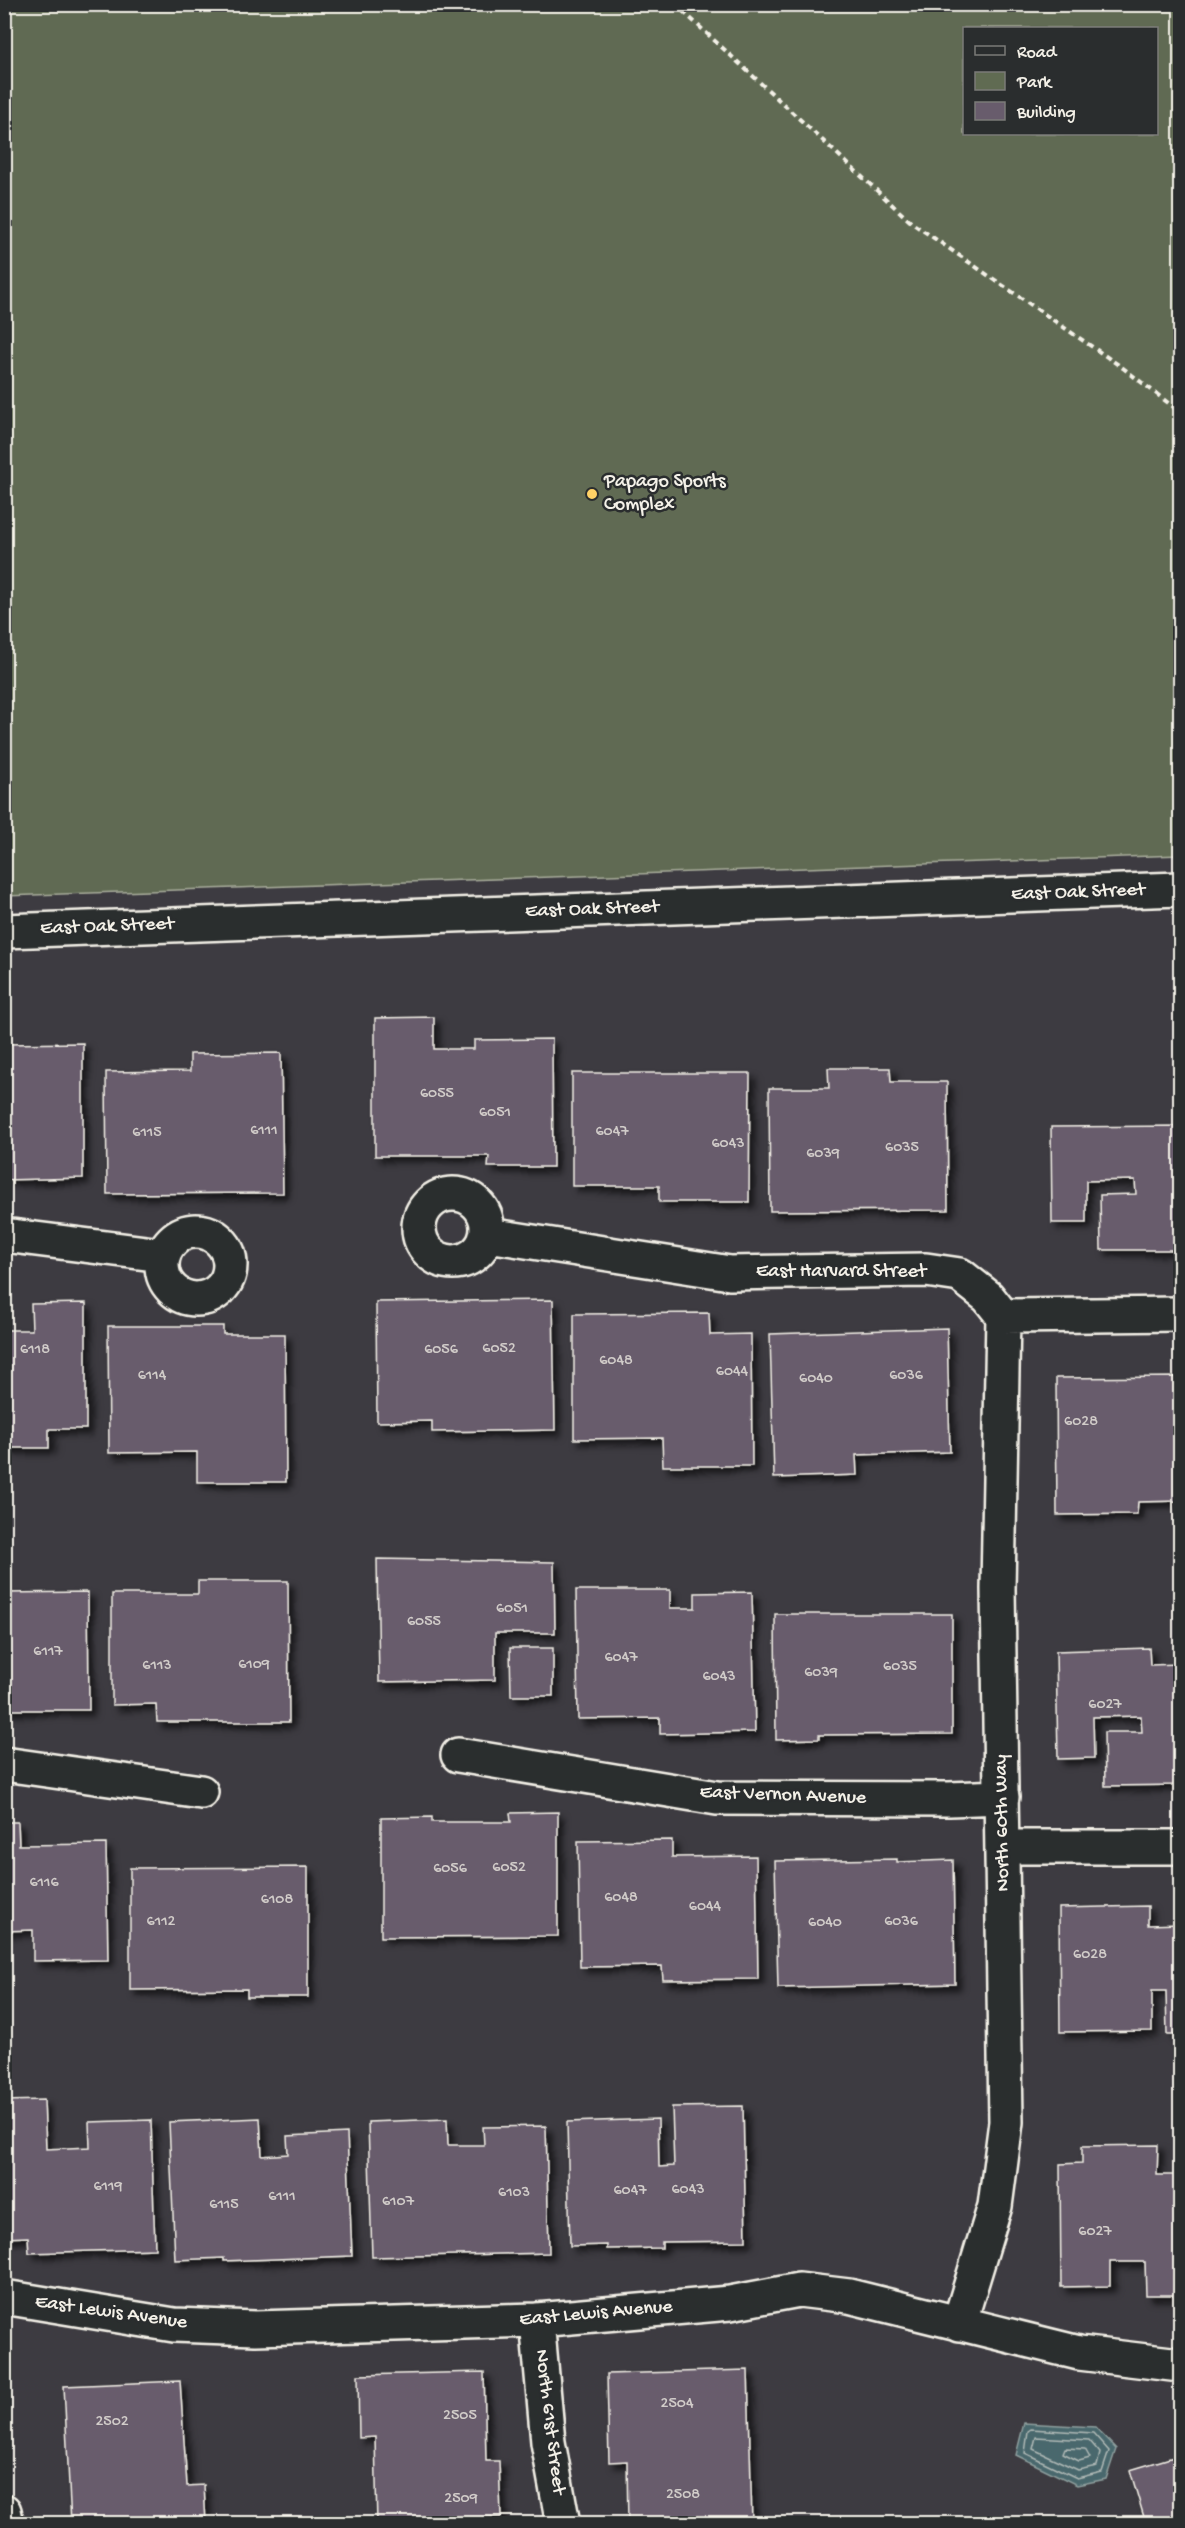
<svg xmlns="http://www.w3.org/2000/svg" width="1185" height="2528" font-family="'Gochi Hand',sans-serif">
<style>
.green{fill:#606b52;stroke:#aaae9d;stroke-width:1.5;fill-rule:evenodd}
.water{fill:#4a686d;stroke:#8e9f9e;stroke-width:1.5}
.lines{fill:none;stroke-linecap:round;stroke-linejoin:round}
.shore{stroke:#b0bab7;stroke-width:1.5}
.building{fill:#685c6c;stroke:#f4f1e8;stroke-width:1.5;filter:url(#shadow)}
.minor-casing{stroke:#f4f1e8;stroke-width:38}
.path{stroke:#f4f1e8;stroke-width:4;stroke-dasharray:6 4.5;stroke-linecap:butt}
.minor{stroke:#2a2d2e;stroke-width:33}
.poi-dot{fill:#ffd166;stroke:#2a2d2e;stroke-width:2}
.labels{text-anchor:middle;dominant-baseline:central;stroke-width:5;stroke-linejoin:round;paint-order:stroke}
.number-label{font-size:16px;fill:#d1ccc9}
.poi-label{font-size:20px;fill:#f4f1e8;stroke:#2a2d2e;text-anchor:start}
.street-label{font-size:20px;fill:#f4f1e8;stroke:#2a2d2e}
</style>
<defs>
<filter id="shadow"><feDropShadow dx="5.5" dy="5.5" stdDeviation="3" flood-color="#0009"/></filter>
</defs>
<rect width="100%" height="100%" fill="#3d3b41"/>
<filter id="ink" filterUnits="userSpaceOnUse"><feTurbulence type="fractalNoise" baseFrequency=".0167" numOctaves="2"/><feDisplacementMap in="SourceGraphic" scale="12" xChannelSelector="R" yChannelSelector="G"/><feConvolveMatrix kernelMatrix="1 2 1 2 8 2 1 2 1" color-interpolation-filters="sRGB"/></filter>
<g filter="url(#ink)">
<path class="green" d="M4 5H1180V855L5 896ZM964 28H1156V134H964Z"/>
<path class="water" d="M1024 2423 1095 2427 1116 2449 1106 2479 1077 2485 1016 2455Z"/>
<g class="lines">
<path class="shore" d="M1031 2429 1093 2433 1109 2451 1102 2472 1077 2478 1025 2453 1028 2431Z
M1036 2437 1089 2440 1100 2453 1097 2466 1078 2470 1033 2449Z
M1065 2448 1085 2449 1090 2458 1079 2461 1063 2453Z"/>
</g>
<path class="building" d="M434 1017V1049H474V1040L552 1039 553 1167H488L489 1156H375V1018Z
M83 1043V1178L4 1180V1044Z
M281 1053 283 1193 107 1194 106 1072 190 1071V1054Z
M828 1068H890L891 1082H947L948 1210 770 1211 769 1088H829Z
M572 1073H750L749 1202H659V1186H572Z
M1180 1126V1250H1101L1100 1195 1136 1194 1135 1180 1086 1181V1223H1052L1051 1127Z
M553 1300 555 1430 432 1432V1421L377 1422 376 1302Z
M86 1303V1429H49V1448H4V1330H32L31 1304Z
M709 1313 710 1335 751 1334 752 1466H663L662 1438 574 1439V1314Z
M108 1326H223V1334H285L286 1482H197V1452L109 1453Z
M947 1328 950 1452 856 1455 857 1475 774 1478 770 1334Z
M1180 1377V1501L1138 1502 1137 1514 1057 1515 1056 1378Z
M377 1559 554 1562 555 1633H495V1680L379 1682Z
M198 1581H288L289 1722H157L156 1704 112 1705V1594H198Z
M576 1590H670V1608H695V1593L752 1592 755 1732 660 1734V1718L578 1719Z
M88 1592 89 1710H4V1593Z
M775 1614H952V1734L819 1735V1739L776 1740Z
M510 1648H553V1696H511Z
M1149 1648 1150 1665 1180 1664V1785L1105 1786 1104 1732H1142L1141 1716 1093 1717 1094 1758 1058 1759 1056 1651Z
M558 1812V1936L381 1937V1818L432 1817V1822H511L510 1813Z
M4 1822H18L19 1845 106 1844 108 1960 33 1961V1930L4 1931Z
M672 1840V1857L756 1856 758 1979 663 1980 662 1966 580 1967 578 1841Z
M897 1859V1862L953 1860 955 1984 778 1988 775 1861Z
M308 1867V1997H247V1989L130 1990V1868Z
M1148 1906V1925L1180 1924V2035H1167L1166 1991H1152V2031L1060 2032 1059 1908Z
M44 2100 46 2149 90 2147 89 2122 151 2120 155 2249 29 2253 28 2237 4 2238V2101Z
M743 2106 746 2241 662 2242V2248L607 2249V2245L570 2246 567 2122 658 2119 659 2167 674 2166 672 2107Z
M260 2118 262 2156 288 2154 287 2136 347 2133 352 2256 224 2261V2258L175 2260 169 2122Z
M447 2119 448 2145H484L483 2127 546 2126 549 2253 372 2257 368 2122Z
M1158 2145 1157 2175H1180V2295H1146L1145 2262H1110V2286L1061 2287 1060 2164 1082 2163V2146Z
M748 2370 752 2524H628L627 2461 609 2462 607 2374Z
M484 2372 486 2461H499L501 2517 474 2518V2524H377L375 2437 359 2438 358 2375Z
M180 2381 187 2486 204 2485 206 2524H71L64 2386Z
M1177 2456 1180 2466V2524H1146L1130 2470Z"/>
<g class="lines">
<defs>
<path id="minor" d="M4 931 1180 889
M419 1228a34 34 0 1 1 68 0a34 34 0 1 1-68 0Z
M162 1265a34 34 0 1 1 68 0a34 34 0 1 1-68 0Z
M4 1235 162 1255
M488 1235 730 1273 926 1270 960 1275 988 1297 1003 1316 1180 1314
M458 1755 717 1798 949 1799 1002 1797
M4 1764 201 1792
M1004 1847H1180
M4 2297 174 2325 255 2328 537 2320 730 2303 799 2290 849 2296 1079 2353 1180 2365
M537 2320 548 2442 563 2524
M959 2324 995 2206 1006 2122 998 1589 1003 1316
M4 2511 7 2524"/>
</defs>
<use href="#minor" class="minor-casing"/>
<path class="path" d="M675 4 912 223 1123 368 1180 412"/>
<use href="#minor" class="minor"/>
</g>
</g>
<circle class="poi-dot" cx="592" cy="494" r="6"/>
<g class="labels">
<g class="number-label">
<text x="437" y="1094">6055</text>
<text x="495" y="1113">6051</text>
<text x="264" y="1131">6111</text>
<text x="612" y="1132">6047</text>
<text x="147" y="1133">6115</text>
<text x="728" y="1144">6043</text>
<text x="902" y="1148">6035</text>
<text x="823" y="1154">6039</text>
<text x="499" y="1349">6052</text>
<text x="35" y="1350">6118</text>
<text x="441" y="1350">6056</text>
<text x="616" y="1361">6048</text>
<text x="732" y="1372">6044</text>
<text x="152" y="1376">6114</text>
<text x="906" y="1376">6036</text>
<text x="816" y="1379">6040</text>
<text x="1081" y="1422">6028</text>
<text x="512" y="1609">6051</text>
<text x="424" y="1622">6055</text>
<text x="48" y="1652">6117</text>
<text x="621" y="1658">6047</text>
<text x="254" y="1665">6109</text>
<text x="157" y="1666">6113</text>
<text x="900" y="1667">6035</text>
<text x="821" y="1673">6039</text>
<text x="719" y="1677">6043</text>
<text x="1105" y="1705">6027</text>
<text x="509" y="1868">6052</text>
<text x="450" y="1869">6056</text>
<text x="44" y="1883">6116</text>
<text x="621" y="1898">6048</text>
<text x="277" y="1900">6108</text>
<text x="705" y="1907">6044</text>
<text x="161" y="1922">6112</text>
<text x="901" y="1922">6036</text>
<text x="825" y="1923">6040</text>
<text x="1090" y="1955">6028</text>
<text x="108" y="2187">6119</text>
<text x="688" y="2190">6043</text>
<text x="630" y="2191">6047</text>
<text x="514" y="2193">6103</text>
<text x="282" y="2197">6111</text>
<text x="398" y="2202">6107</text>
<text x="224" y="2205">6115</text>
<text x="1095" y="2232">6027</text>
<text x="677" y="2404">2504</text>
<text x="460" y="2416">2505</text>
<text x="112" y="2422">2502</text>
<text x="683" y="2495">2508</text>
<text x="461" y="2499">2509</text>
</g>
<g class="poi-label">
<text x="604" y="482">Papago Sports<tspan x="604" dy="23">Complex</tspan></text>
</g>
<g class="street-label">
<text transform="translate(1078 893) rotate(-2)">East Oak Street</text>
<text transform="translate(592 910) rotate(-2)">East Oak Street</text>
<text transform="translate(107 927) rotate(-2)">East Oak Street</text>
<text x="841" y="1272">East Harvard Street</text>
<text transform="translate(783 1796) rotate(2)">East Vernon Avenue</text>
<text transform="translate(1003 1823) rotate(-91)">North 60th Way</text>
<text transform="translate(111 2313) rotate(8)">East Lewis Avenue</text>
<text transform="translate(596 2314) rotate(-5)">East Lewis Avenue</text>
<text transform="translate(549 2422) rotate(83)">North 61st Street</text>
</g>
</g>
<rect width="1185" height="2528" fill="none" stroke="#2a2d2e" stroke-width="24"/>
<rect x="12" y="12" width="1161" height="2504" fill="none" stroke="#f4f1e8" stroke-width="2" filter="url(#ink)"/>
<rect x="963" y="27" width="195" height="108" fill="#2a2d2e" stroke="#7b7b78" stroke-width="1.5"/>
<rect x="975" y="46" width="30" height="9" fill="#2a2d2e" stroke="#7b7b78" stroke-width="1.5"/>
<text x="1017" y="57" font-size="18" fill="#f4f1e8">Road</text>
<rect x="975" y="72" width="30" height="18" fill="#606b52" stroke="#7b7b78" stroke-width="1.5"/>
<text x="1017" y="87" font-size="18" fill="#f4f1e8">Park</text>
<rect x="975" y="102" width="30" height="18" fill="#685c6c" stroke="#7b7b78" stroke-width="1.5"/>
<text x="1017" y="117" font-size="18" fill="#f4f1e8">Building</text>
</svg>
